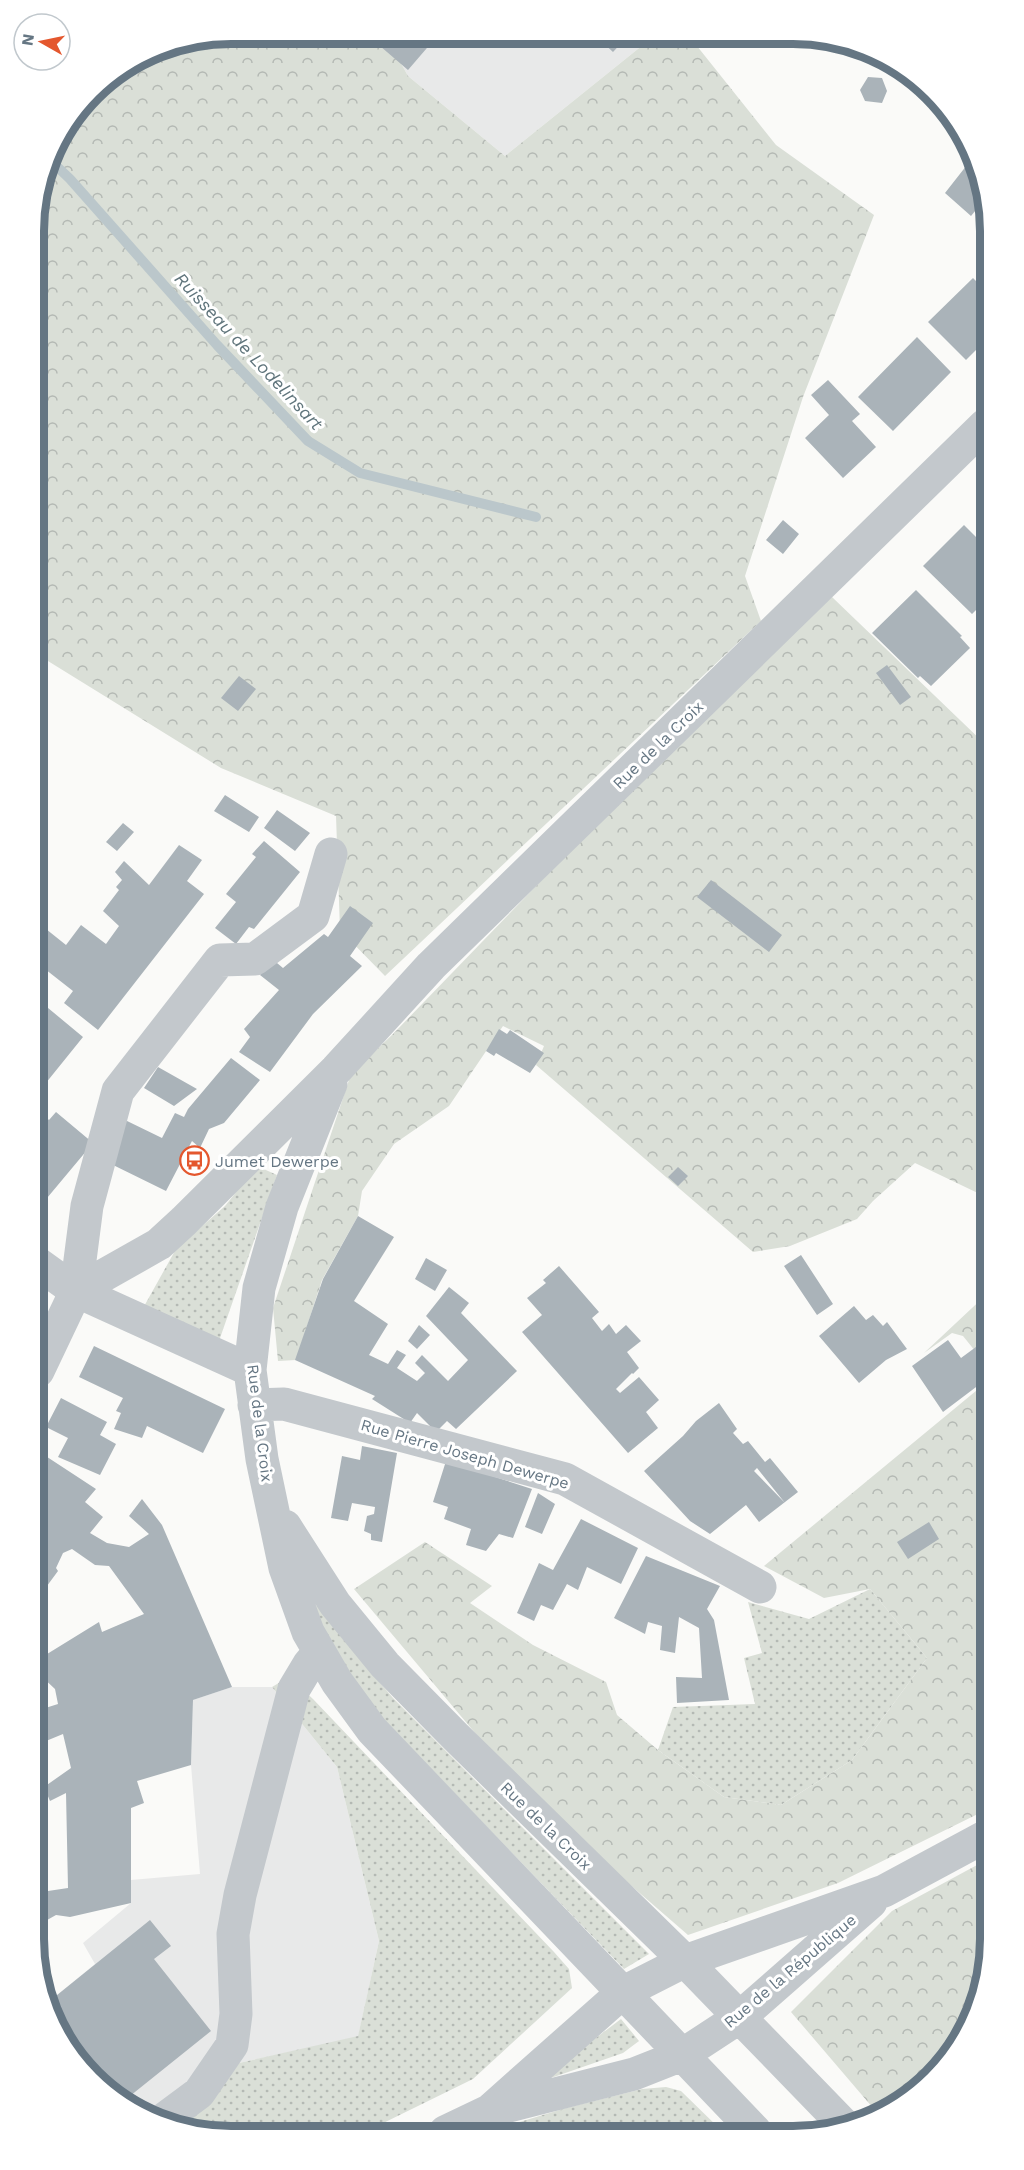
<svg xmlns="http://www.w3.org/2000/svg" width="1024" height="2170" font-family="'Work Sans',sans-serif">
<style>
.built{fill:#e8e9e9}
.grass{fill:url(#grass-dots)}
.forest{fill:url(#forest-crowns)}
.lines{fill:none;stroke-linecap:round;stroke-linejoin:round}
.stream{stroke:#bbc7cb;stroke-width:10}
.building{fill:#aab3b9;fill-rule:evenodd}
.minor{stroke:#c3c8cc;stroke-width:33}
.labels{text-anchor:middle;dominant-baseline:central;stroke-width:6;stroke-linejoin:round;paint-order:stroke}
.street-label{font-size:16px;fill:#657683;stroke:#fff}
.poi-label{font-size:16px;fill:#657683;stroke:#fff;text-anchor:start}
.water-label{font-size:18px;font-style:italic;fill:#60757c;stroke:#fff}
.rim{fill:none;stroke:#657683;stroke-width:8}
</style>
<defs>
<pattern id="grass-dots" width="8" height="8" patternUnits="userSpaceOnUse" patternTransform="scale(1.5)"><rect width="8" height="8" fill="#dadfd7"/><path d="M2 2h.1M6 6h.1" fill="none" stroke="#b4b9b4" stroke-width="1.8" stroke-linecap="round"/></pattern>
<pattern id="forest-crowns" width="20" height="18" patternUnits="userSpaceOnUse" patternTransform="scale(1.5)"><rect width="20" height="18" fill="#dadfd7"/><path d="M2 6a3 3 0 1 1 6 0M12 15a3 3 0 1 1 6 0" fill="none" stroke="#b4b9b4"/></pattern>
</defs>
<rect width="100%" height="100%" fill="#fafaf8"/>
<path class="built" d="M385 34 654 36 505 156 408 76Z
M232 1687H272L337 1767 379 1941 358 2037 239 2063 217 2091 181 2127 100 2088 66 2049 46 2004 95 1964 83 1943 131 1903V1880L200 1874 191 1765 193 1700Z"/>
<path class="grass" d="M257 1166 277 1175 219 1341 142 1310 176 1249 225 1206Z
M870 1589 927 1658 852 1760 781 1805 724 1797 658 1750 673 1707 755 1704 744 1658 762 1653 748 1602 809 1619Z
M315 1605 318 1606 343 1639 393 1698 649 1954 624 1969 378 1714 316 1622Z
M289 1677 313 1699 554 1952 569 1969 572 1988 473 2079 365 2132 193 2133 181 2127 217 2091 239 2063 358 2036 379 1941 337 1767 272 1687Z
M621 2019 639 2041 623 2053 548 2079 544 2077Z
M666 2087 681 2091 722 2131 486 2132 566 2108 642 2089Z"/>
<path class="forest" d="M231 33 385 34 408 76 505 156 654 36H689L776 145 874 215 803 397 745 576 761 621 385 976 340 930 336 816 221 768 35 653 33 218 54 143 100 82 155 48Z
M832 597 986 745 988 1200 984 1196 915 1163 873 1201 857 1219 790 1246 753 1252 536 1065 544 1046 503 1026 449 1106 394 1144 362 1191 358 1216 322 1280 296 1360 278 1361 273 1308 351 1074 393 1034 747 668Z
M988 1293V1367L963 1336 952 1333 924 1353Z
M988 1381 990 1808 838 1883 688 1935 529 1797 354 1589 425 1542 492 1586 470 1603 533 1645 606 1682 617 1715 658 1750 724 1797 781 1805 852 1760 927 1658 870 1589 824 1598 764 1566Z
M990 1858 991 1952 976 2015 950 2060 903 2104 879 2115 791 2012 892 1911Z"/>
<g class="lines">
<path class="stream" d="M49 159 70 179 217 345 308 441 360 473 536 517"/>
</g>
<path class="building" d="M371 34H439L408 70 380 46 382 44Z
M603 35H629L613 52 599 39Z
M868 77 882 78 887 91 882 103 865 101 860 90Z
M948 111 964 132 968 140 942 119Z
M974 156 984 179V200L971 216 945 193Z
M973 278 985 290V341L966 360 928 322Z
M917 337 951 372 893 431 858 397Z
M828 380 860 414 852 421 876 447 843 478 805 438 829 415 811 395Z
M783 520 799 534 783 554 766 540Z
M964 525 985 546 986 600 972 614 923 566Z
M916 590 962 636 960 637 970 648 931 686 920 676 918 678 872 633Z
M887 665 911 697 900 705 876 673Z
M239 676 256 689 238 711 221 698Z
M225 795 259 817 249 832 214 811Z
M277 810 310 833 295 851 264 828Z
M123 823 134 832 117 851 106 842Z
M264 841 300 872 254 929 249 927 236 944 215 928 236 902 226 894 256 857 252 854Z
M179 845 202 860 187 881 204 894 98 1030 64 1003 73 991 36 962V942L46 929 66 945 81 925 106 944 119 926 103 911 119 890 116 887 122 880 115 872 124 861 149 885Z
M711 880 782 935 769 952 697 897Z
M350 906 373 923 350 956 362 966 313 1014 270 1072 239 1052 250 1037 244 1029 279 990 260 975 271 958 283 968 324 934 328 937Z
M36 998 83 1037 37 1094 36 1026Z
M499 1029 507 1034 510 1030 544 1053 530 1073 496 1053 494 1056 486 1051Z
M231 1058 260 1080 224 1123 209 1129 200 1148 192 1141 166 1191 109 1163 125 1120 162 1138 175 1113 184 1117 188 1109Z
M158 1067 197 1089 174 1106 144 1088Z
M37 1110 49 1120 56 1112 93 1143 37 1210Z
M678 1167 688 1176 678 1186 668 1177Z
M358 1216 394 1237 354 1301 388 1324 369 1355 388 1364 397 1350 406 1355 397 1368 417 1381 425 1373 415 1363 422 1355 448 1381 468 1360 426 1316 449 1287 469 1303 461 1313 517 1371 456 1429 447 1421 436 1432 417 1413 410 1423 372 1399 375 1396 295 1360 323 1279Z
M801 1255 833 1304 817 1315 784 1266Z
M426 1258 447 1270 435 1291 415 1279Z
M559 1266 599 1312 592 1318 602 1331 609 1324 616 1334 626 1325 641 1341 627 1352 639 1368 633 1374 632 1373 616 1389 620 1393 639 1377 659 1400 646 1412 658 1428 628 1453 522 1332 542 1315 527 1298 546 1283 543 1280Z
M854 1306 866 1320 873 1315 883 1326 887 1322 907 1349 886 1360 859 1383 819 1336Z
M419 1325 430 1335 417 1349 408 1341Z
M948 1340 961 1358 980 1344 988 1356V1378L943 1412 912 1366Z
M94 1346 225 1409 203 1453 147 1426 142 1438 114 1429 121 1413 116 1411 123 1398 79 1377Z
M61 1398 107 1422 100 1435 116 1444 100 1475 58 1457 68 1438 46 1427Z
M719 1403 737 1429 733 1433 743 1444 748 1441 765 1462 770 1458 798 1492 759 1522 746 1505 710 1534 690 1521 644 1471 683 1436 696 1421ZM757 1468 785 1503 754 1471Z
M362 1446 397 1453 382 1542 371 1540V1534L364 1531 367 1516 374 1514 375 1507 352 1503 348 1521 331 1518 342 1456 360 1460Z
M38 1451 96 1489 85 1502 103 1517 90 1533 107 1543 129 1547 149 1534 129 1516 142 1499 162 1525 232 1687 193 1700 191 1765 137 1781 144 1803 131 1808V1903L70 1917 56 1915 40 1924 39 1897 47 1903 48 1891 68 1888 66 1793 50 1801 44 1787 71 1768 63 1734 46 1741 39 1710 58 1704 55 1689 39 1674V1659L99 1622 102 1632 144 1614 109 1566 95 1565 72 1549 63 1553 56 1568 58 1571 44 1590 38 1585Z
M446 1461 532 1489 513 1538 499 1534 486 1551 466 1545 471 1529 444 1519 448 1507 433 1502Z
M538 1493 555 1504 542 1534 525 1527Z
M581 1519 638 1548 621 1584 587 1567 578 1590 567 1584 553 1610 541 1605 534 1621 517 1613 539 1563 553 1570Z
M929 1522 939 1539 908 1559 897 1542Z
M646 1556 720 1586 707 1609 714 1620 729 1700 677 1703 676 1677 702 1678 699 1628 679 1617 675 1653 660 1650 662 1626 648 1622 645 1634 614 1618Z
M150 1920 171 1946 154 1959 211 2031 125 2100 100 2088 66 2049 46 2004Z"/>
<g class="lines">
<path class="minor" d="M331 1084 282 1207 259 1288 250 1370 262 1459 285 1568 308 1632 337 1682 372 1730 755 2131
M37 1263 76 1291 250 1370
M76 1291 159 1244 184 1221 336 1070 431 966 985 425
M38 1371 76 1291 87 1206 118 1091 220 960 255 959 313 916 331 854
M254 1405 284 1404 565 1479 760 1587
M285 1526 335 1604 385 1665 455 1736 685 1961 848 2129
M489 2111 622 1993 685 1961 884 1891 990 1834
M164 2119 199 2093 232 2045 236 2014 233 1934 240 1895 294 1689 309 1664 319 1652
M445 2132 489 2111 634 2074 682 2055 740 2017 871 1902"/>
</g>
<defs>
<symbol id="bus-ring" viewBox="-11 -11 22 22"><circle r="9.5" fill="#fff" stroke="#e4572e" stroke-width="1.5"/><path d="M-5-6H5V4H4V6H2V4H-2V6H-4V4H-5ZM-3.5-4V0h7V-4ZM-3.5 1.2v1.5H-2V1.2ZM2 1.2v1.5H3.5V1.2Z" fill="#e4572e"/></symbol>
</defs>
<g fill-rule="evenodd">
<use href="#bus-ring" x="178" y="1144" width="33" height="33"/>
</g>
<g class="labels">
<g class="street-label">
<text transform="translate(658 745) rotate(-44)">Rue de la Croix</text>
<text transform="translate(260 1423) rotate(83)">Rue de la Croix</text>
<text transform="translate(465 1454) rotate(16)">Rue Pierre Joseph Dewerpe</text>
<text transform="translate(546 1826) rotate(44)">Rue de la Croix</text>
<text transform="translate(790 1971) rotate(-40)">Rue de la République</text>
</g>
<g class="poi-label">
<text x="215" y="1161">Jumet Dewerpe</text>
</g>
<g class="water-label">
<text transform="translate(249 351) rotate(47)">Ruisseau de Lodelinsart</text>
</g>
</g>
<path d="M0 0H1024V2170H0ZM231 44H793A187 187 0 0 1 980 231V1939A187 187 0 0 1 793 2126H231A187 187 0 0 1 44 1939V231A187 187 0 0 1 231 44Z" fill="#fff" fill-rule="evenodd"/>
<path class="rim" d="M231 44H793A187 187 0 0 1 980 231V1939A187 187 0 0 1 793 2126H231A187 187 0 0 1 44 1939V231A187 187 0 0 1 231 44Z"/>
<g transform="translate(42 42) rotate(279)"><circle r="28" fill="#ffffff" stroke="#c1c8cd" stroke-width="1.5"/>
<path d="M0-4.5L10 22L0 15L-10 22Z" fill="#e4572e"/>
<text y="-9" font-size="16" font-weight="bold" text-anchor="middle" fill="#657683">N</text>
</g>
</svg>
